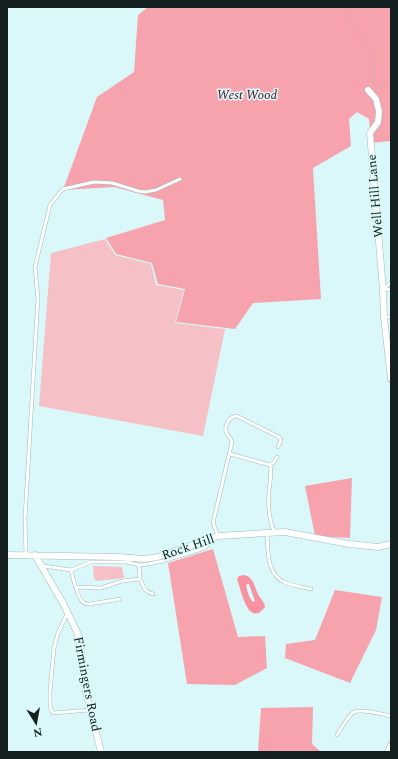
<svg xmlns="http://www.w3.org/2000/svg" width="398" height="759" font-family="Spectral,serif">
<style>
.green{fill:#f5c1c6}
.forest{fill:#f7a3ad}
.water{fill:#f992a0;fill-rule:evenodd}
.lines{fill:none;stroke-linecap:round;stroke-linejoin:round}
.lane-casing{stroke:#9fbbbc;stroke-width:4}
.street-casing{stroke:#9fbbbc;stroke-width:7}
.path{stroke:#9db5b6;stroke-width:1;stroke-dasharray:1 3;stroke-linecap:butt}
.lane{stroke:#fff;stroke-width:3}
.street{stroke:#fff;stroke-width:6}
.labels{text-anchor:middle;dominant-baseline:central;stroke-width:3;stroke-linejoin:round;paint-order:stroke}
.park-label{font-size:13px;font-style:italic;fill:#4d0e1d;stroke:#daf8f9}
.street-label{font-size:13px;fill:#141f1f;stroke:#daf8f9}
</style>
<rect width="100%" height="100%" fill="#daf8f9"/>
<path class="green" d="M105 239 115 255 151 264 156 285 184 290 175 323 225 329 203 436 39 406 51 253Z
M93 566 122 567 124 578 97 581 94 579Z"/>
<path class="forest" d="M148 7H391V141L371 143 369 119 357 112 349 119 351 146 313 168 321 299 253 303 235 329 176 322 185 289 158 284 152 263 116 254 106 238 165 220 163 200 114 187 63 190 97 97 134 72 138 15Z
M352 478 350 538 315 536 305 486Z
M213 549 238 637 265 636 267 668 235 685 187 684 168 563Z
M335 590 382 597 376 630 350 683 285 658 286 644 315 640Z
M313 707 312 744 321 752H257L258 751 261 708Z"/>
<path class="water" d="M244 575C253 577 254 585 257 592 259 598 264 600 265 607 248 629 241 589 237 579L239 576ZM248 584H249L255 601 253 602C249 598 247 590 246 585Z"/>
<g class="lines">
<defs>
<path id="lane" d="M383 290 391 282
M383 290 391 289
M384 317H391
M230 454 270 465C274 464 275 460 277 457
M270 465C272 474 270 482 269 491 268 505 268 520 275 532
M267 533C268 551 266 575 286 583 294 586 303 587 311 589
M218 536 213 523 232 442C231 438 230 437 227 434 223 427 229 416 237 416L279 437 281 440 278 447
M26 555 25 518 37 313 38 299 35 267 50 205 63 189 94 182 112 183 138 191 145 192 156 190 180 179
M139 565 140 579
M43 566 71 570 91 562H127L139 565 148 564 163 561 205 548 208 545 209 539
M71 570C73 578 78 600 84 603 86 604 88 604 90 604L120 599
M76 587 101 588 122 581 140 579C144 588 144 591 153 594
M68 612 58 633 54 648 50 691V704L51 710 53 713 90 710
M337 735C340 730 349 715 354 712 360 709 383 714 391 716"/>
<path id="street" d="M368 90 376 99 379 111 378 122 370 133 383 290 384 317 391 379
M7 555 119 557 144 559 158 557 218 536 285 532 349 544 378 547 391 544
M35 555 64 605 78 634 80 645 86 692 101 752
M388 752 391 745"/>
</defs>
<use href="#lane" class="lane-casing"/>
<use href="#street" class="street-casing"/>
<path class="path" d="M343 7 369 50 375 75 372 85
M374 88 391 83"/>
<use href="#lane" class="lane"/>
<use href="#street" class="street"/>
</g>
<g class="labels">
<g class="park-label">
<text x="247" y="95">West Wood</text>
</g>
<g class="street-label">
<text transform="translate(375 196) rotate(-95)">Well Hill Lane</text>
<text transform="translate(188 547) rotate(-19)">Rock Hill</text>
<text transform="translate(87 684) rotate(79)">Firmingers Road</text>
</g>
</g>
<rect width="398" height="759" fill="none" stroke="#141f1f" stroke-width="16"/>
<g transform="translate(36 723) rotate(169)" stroke="#daf8f9" stroke-width="3" paint-order="stroke">
<path d="M0-3L7 15L0 10L-7 15Z" fill="#141f1f"/>
<text y="-6" font-size="11" font-weight="bold" text-anchor="middle" fill="#141f1f">N</text>
</g>
</svg>
